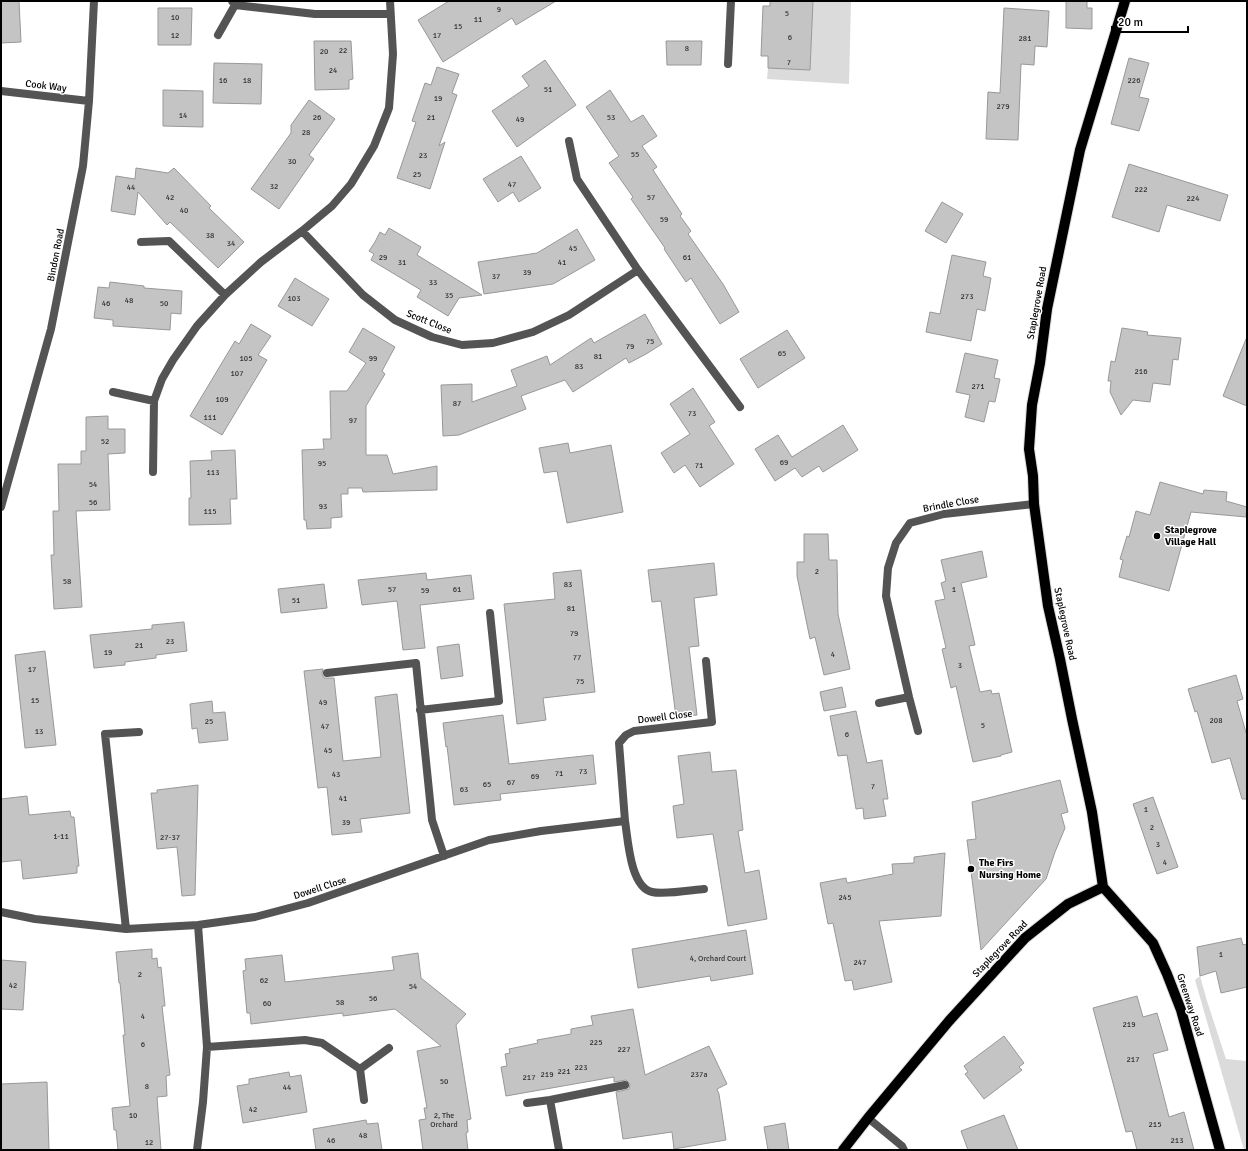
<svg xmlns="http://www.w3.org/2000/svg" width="1248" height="1151" font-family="Signika,sans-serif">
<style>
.green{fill:#dbdbdb}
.building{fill:#c4c4c4;stroke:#989898}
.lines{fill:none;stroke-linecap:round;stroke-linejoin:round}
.primary-casing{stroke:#dbdbdb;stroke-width:12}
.service{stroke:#545454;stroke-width:8}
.minor{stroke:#545454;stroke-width:8}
.primary{stroke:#000;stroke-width:10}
.poi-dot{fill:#000;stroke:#fff;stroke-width:1.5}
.labels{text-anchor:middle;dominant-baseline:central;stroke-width:3;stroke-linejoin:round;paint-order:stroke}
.number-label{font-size:8px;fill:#313131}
.street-label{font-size:10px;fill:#000;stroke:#fff}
.poi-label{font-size:10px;font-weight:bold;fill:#000;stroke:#fff;text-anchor:start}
</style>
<rect width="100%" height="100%" fill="#fff"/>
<path class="green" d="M813 1H851L849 84 767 79 768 68 810 69Z
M1200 976 1207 1001 1226 1059 1247 1061V1150H1244L1195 980Z"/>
<path class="building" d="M1 1H19L21 42 1 43Z
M449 1H556L516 25 512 18 443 62 418 20Z
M770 1H813L810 70 768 68V56H761L763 6H770Z
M1066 1H1087V8H1092V29L1066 28Z
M158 8H192L191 45H158Z
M1004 8 1049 11 1047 47 1035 46 1034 65 1021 64 1018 140 986 139 988 92 1000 93Z
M314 41H351L353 79 349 80V89L315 90Z
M666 41H702L701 65H667Z
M1129 58 1149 63 1139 97 1149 99 1139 131 1111 124Z
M545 60 576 105 517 147 492 111 529 86 522 76Z
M214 63 262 64 261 104 213 103Z
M437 67 459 74 452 93 457 95 439 146 445 142 430 189 397 178 416 122 412 121 425 83 431 85Z
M163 90 203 91V127L163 126Z
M610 90 631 122 643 115 657 136 642 146 657 167 653 170 682 214 680 216 691 231 688 234 723 284 739 312 720 324 691 278 686 282 664 249 665 248 631 199 633 197 609 163 619 156 586 107Z
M309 100 335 119 309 155 314 159 279 209 251 189 291 133V125Z
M521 156 541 188 519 202 513 192 498 202 483 179Z
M1129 164 1228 195 1220 221 1167 205 1159 232 1112 217Z
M136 168 168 173 174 168 211 206 209 208 244 242 218 268 170 222 167 225 138 192 135 215 111 211 116 176 135 179Z
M942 202 963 214 946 243 925 231Z
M389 228 421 247 417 255 482 295 459 298 448 316 417 297 421 290 371 260 374 254 369 251 375 242 380 232 385 235Z
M577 229 595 260 553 284 484 294 478 262 537 253Z
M952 255 986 262 983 276 991 278 985 311 977 309 971 341 926 332 930 312 940 314Z
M295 278 329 299 312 326 278 306Z
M110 282 144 286V288L182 291 181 314 171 313 170 330 113 326V320L94 318 98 287 109 288Z
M645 314 662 344 646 354 629 363 626 358 573 392 565 380 521 396 526 409 459 435 443 436 441 385 472 384V402L517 386 511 370 547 356 550 365 591 338 594 343Z
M251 324 271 336 258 355 267 360 222 435 190 416 235 341 239 344Z
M363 328 395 347 382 371 385 374 366 406V455H387L393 474 437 466V490L363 492 362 488H348V494H341L342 517 331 518V528L307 529 306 520H304L302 450 324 449 323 439H331L330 391H347L366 363 349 352Z
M1122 328 1148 332 1147 335 1181 338 1178 360 1173 359 1170 385 1153 383 1150 402 1133 400 1121 415 1110 392 1111 381H1108L1111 361 1115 362Z
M787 330 805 358 758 388 740 359Z
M1246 339H1247V406L1223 396Z
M965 353 998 360 994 378 1000 379 995 402 989 401 984 422 965 417 970 395 956 392Z
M693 388 715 422 709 426 734 464 700 487 685 465 674 473 661 453 690 434 670 404Z
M108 416V429H125V453L108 454 110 510 76 511 82 607 54 609 51 555H54L53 511H59L58 464H81V451H86V417Z
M843 425 858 450 823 472 819 466 802 477 795 468 775 481 755 449 778 435 792 457Z
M568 443 570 453 611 445 623 512 567 523 557 471 544 473 539 448Z
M235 450 237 499H230L231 524 189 525V498H191L190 461 212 460 211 451Z
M1160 482 1203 494 1204 490 1227 492 1226 501 1247 507 1246 517 1191 512 1169 591 1119 577 1123 560 1120 559 1127 536 1129 537 1136 511 1150 515Z
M804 534H828L829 560H837L838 614 850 669 824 675 815 637 810 639 797 576V562H804Z
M982 551 987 577 961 583 975 645 969 646 980 692 991 690 992 694 999 693 1012 752 1001 755V756L973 762 956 686 951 688 942 649 946 648 935 601 945 599 941 583 946 581 941 560Z
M714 563 717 595 694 598 699 646 689 647 697 715 676 717 661 601 652 602 648 570Z
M581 570 595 692 543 698 546 720 517 724 504 604 555 599 553 573Z
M426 573 427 580 471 575 474 599 420 605 425 648 403 650 397 601 362 605 358 580Z
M324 584 327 608 281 613 278 589Z
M184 622 187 651 156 655V658L125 662V665L94 668 90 635 152 629V625Z
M459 644 463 676 441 679 437 647Z
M45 651 56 745 25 748 15 655Z
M323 669 322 674 324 678H334L343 761 381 757 375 697 397 694 410 813 360 819 362 832 332 835 327 787 318 788 304 671Z
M1236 675 1243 699 1237 701 1247 736V799H1242L1230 758 1212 763 1197 711 1195 712 1188 689Z
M842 687 846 707 824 711 820 692Z
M212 701 213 713 225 712 228 740 199 743 197 728 192 729 190 704Z
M856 711 867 763 882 760 888 799H883L886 816 864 819 863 808 856 809 847 755 838 756 830 716Z
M503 715 509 764 593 755 596 784 500 794 501 800 454 805 447 746 446 747 443 723Z
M710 752 712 772 736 770 743 830 738 831 745 873 759 870 767 919 728 926 713 834 677 838 673 806 684 804 678 756Z
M1060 780 1068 812 1061 814 1065 828 1055 852 1046 879 981 950 967 840 976 839 972 802Z
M198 785 195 895 182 896 177 847 157 849 151 793H157V790Z
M27 796 29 815 70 811 71 817H74L79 866H77V873L23 879 21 860 1 862V799Z
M1153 797 1178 867 1157 874 1133 804Z
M945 853 941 916 879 921 892 982 854 990 852 980 845 981 833 923 828 924 820 883 846 878 847 883 893 874 892 864 914 863V857Z
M746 930 753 974 711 981 710 976 638 988 632 949Z
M1241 938 1243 945 1247 944V987L1221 993 1216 971 1200 976 1197 947Z
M152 949V959L157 958 158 968 161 967 165 1006H162L170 1075 166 1076 167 1096 157 1097 161 1150H118L116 1130H114L112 1108 130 1106 123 1035H125L120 983H119L116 952Z
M418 953 421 978 466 1014 456 1025 471 1119 467 1120 468 1132 466 1133 468 1150H423L419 1120 426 1119 424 1108H427L417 1051 441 1046 395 1009 343 1016V1013L251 1024 250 1013H247L243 971 246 970 245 959 282 955 285 982 394 970 392 957Z
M1 960 26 962 23 1010 1 1009Z
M1137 996 1143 1017 1157 1013 1168 1050 1153 1054 1169 1117 1184 1112 1194 1150H1137L1132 1131 1126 1132 1093 1008Z
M633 1009 645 1075 709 1046 727 1084 717 1089 719 1094 726 1140 674 1149 672 1132 623 1139 616 1092 629 1089 630 1084 626 1080 614 1082V1077L506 1096 501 1067 507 1066 505 1054 510 1053 509 1049 538 1043 537 1040 571 1034V1029L593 1025 591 1016Z
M1004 1036 1024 1063 1019 1067 1022 1070 984 1099 965 1074 968 1072 964 1066Z
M289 1072 290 1077 301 1075 307 1112 243 1123 237 1086 249 1084V1079Z
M47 1082 49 1150H1V1084Z
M1004 1115 1018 1150H968L961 1131Z
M366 1120 367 1124 378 1123 382 1150H316L313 1129Z
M785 1123 789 1150H768L764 1127Z"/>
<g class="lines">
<defs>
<path id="primary" d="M1103 887 1092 812 1072 719 1060 659 1048 606 1034 504 1033 476 1029 449 1032 405 1040 363 1047 309 1080 150 1125 1
M1103 887 1153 943 1167 974 1181 1010 1220 1150
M843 1150 868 1118 949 1021 1025 938 1068 904 1103 887"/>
</defs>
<use href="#primary" class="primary-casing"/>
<path class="service" d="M550 1100 559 1150
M527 1103 550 1100 625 1085"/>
<path class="minor" d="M232 1 235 5 315 14H390
M218 35 235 5
M728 64 731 1
M1 91 89 101
M569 141 577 179 638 270 740 407
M302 231 363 295 395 320 432 337 462 345 493 343 533 332 569 315 638 270
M141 242 169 241 225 295
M113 392 154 401
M153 472 154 401 162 379 173 360 197 326 225 295 261 262 302 231 332 206 351 184 374 146 389 108 393 54 390 1
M1 507 51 329 83 166 89 101 94 1
M327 673 416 663 432 820 444 856
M879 703 909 697
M420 710 499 701 490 613
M918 731 909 697 886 596 888 568 896 543 910 523 944 514 1034 504
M625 821C628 839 630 887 652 892 664 895 692 890 704 889
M1 912 35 919 126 929 198 925 255 917 308 903 489 840 541 831 625 821 619 743 626 735 634 731 712 722 706 661
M126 929 105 734 139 732
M207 1047 305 1040 322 1043 360 1069 364 1100
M360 1069 389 1048
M868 1118 902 1146 904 1150
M197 1150 203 1102 207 1047 198 925"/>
<use href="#primary" class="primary"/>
</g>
<g class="poi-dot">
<circle cx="1157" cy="536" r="4"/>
<circle cx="971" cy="869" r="4"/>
</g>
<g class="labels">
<g class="number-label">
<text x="499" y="9">9</text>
<text x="787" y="13">5</text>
<text x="175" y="17">10</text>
<text x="478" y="19">11</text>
<text x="458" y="26">15</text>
<text x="175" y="35">12</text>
<text x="437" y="35">17</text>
<text x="790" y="37">6</text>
<text x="1025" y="38">281</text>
<text x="687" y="48">8</text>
<text x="343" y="50">22</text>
<text x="324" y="51">20</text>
<text x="789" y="62">7</text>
<text x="333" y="70">24</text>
<text x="223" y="80">16</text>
<text x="247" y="80">18</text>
<text x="1134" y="80">226</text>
<text x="548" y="89">51</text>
<text x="438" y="98">19</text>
<text x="1003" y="106">279</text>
<text x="183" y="115">14</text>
<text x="317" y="117">26</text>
<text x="431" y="117">21</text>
<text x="611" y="117">53</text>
<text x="520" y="119">49</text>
<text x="306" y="132">28</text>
<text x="635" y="154">55</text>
<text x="423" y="155">23</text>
<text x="292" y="161">30</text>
<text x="417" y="174">25</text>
<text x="512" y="184">47</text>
<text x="274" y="186">32</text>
<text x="131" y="187">44</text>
<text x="1141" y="189">222</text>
<text x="170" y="197">42</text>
<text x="651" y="197">57</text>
<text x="1193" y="198">224</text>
<text x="184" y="210">40</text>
<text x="664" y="219">59</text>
<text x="210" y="235">38</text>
<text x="231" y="243">34</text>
<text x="573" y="248">45</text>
<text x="383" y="257">29</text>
<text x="687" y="257">61</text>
<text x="402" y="262">31</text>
<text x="562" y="262">41</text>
<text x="527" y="272">39</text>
<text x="496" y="276">37</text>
<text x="433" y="282">33</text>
<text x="449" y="295">35</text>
<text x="967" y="296">273</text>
<text x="294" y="298">103</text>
<text x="129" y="300">48</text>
<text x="106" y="303">46</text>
<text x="164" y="303">50</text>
<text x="650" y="341">75</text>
<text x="630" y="346">79</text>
<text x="782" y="353">65</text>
<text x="598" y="356">81</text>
<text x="246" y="358">105</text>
<text x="373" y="358">99</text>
<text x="579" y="366">83</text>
<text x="1141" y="371">216</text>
<text x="237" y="373">107</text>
<text x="978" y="386">271</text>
<text x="222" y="399">109</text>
<text x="457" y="403">87</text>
<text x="692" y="413">73</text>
<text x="210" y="417">111</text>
<text x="353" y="420">97</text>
<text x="105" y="441">52</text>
<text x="784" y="462">69</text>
<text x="322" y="463">95</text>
<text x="699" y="465">71</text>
<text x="213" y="472">113</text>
<text x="93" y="484">54</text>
<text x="93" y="502">56</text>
<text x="323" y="506">93</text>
<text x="210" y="511">115</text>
<text x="817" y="571">2</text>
<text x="67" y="581">58</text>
<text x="568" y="584">83</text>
<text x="392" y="589">57</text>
<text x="457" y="589">61</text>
<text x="954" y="589">1</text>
<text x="425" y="590">59</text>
<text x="296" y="600">51</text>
<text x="571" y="608">81</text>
<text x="574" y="633">79</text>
<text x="170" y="641">23</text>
<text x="139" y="645">21</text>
<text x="108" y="652">19</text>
<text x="833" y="654">4</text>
<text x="577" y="657">77</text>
<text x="960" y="665">3</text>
<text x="32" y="669">17</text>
<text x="580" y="681">75</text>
<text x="35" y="700">15</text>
<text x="323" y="702">49</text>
<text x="1216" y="720">208</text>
<text x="209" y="721">25</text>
<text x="983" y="725">5</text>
<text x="325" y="726">47</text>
<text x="39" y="731">13</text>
<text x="847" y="734">6</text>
<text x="328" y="750">45</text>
<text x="583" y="771">73</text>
<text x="559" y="773">71</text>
<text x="336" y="774">43</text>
<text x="535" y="776">69</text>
<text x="511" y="782">67</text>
<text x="487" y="784">65</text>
<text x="873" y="786">7</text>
<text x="464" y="789">63</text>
<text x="343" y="798">41</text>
<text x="1146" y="809">1</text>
<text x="346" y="822">39</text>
<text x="1152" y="827">2</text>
<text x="61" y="836">1-11</text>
<text x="170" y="837">27-37</text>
<text x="1158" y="844">3</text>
<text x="1165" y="862">4</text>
<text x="845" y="897">245</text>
<text x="1221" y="954">1</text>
<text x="718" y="958">4, Orchard Court</text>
<text x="860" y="962">247</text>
<text x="140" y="974">2</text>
<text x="264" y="980">62</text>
<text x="13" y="985">42</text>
<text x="413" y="986">54</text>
<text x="373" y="998">56</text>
<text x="340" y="1002">58</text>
<text x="267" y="1003">60</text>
<text x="143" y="1016">4</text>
<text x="1129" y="1024">219</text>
<text x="596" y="1042">225</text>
<text x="143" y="1044">6</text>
<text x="624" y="1049">227</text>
<text x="1133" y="1059">217</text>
<text x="581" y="1067">223</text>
<text x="564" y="1071">221</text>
<text x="547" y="1074">219</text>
<text x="699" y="1074">237a</text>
<text x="529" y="1077">217</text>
<text x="444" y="1081">50</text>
<text x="147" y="1086">8</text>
<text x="287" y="1087">44</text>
<text x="253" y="1109">42</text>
<text x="133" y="1115">10</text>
<text x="444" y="1115">2, The<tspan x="444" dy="9">Orchard</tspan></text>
<text x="1155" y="1124">215</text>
<text x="363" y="1135">48</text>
<text x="331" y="1140">46</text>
<text x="1177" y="1140">213</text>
<text x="149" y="1142">12</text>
</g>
<g class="street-label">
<text transform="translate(46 86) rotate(7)">Cook Way</text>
<text transform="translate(56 255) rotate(-79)">Bindon Road</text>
<text transform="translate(1037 303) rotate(-80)">Staplegrove Road</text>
<text transform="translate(429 322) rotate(22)">Scott Close</text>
<text transform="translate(951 504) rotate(-10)">Brindle Close</text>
<text transform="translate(1065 624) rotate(78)">Staplegrove Road</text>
<text transform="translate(665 717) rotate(-7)">Dowell Close</text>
<text transform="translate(320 888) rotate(-18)">Dowell Close</text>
<text transform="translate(1000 949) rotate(-46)">Staplegrove Road</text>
<text transform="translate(1190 1005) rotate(72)">Greenway Road</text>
</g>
<g class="poi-label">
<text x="1165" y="530">Staplegrove<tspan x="1165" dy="12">Village Hall</tspan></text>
<text x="979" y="863">The Firs<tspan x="979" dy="12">Nursing Home</tspan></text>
</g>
</g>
<rect width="1248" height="1151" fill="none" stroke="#000000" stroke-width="4"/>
<path d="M1112 26v6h76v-6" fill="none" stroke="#000000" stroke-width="2"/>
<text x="1118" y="26" font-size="12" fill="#000000" stroke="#ffffff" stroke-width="3" paint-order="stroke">20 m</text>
</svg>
